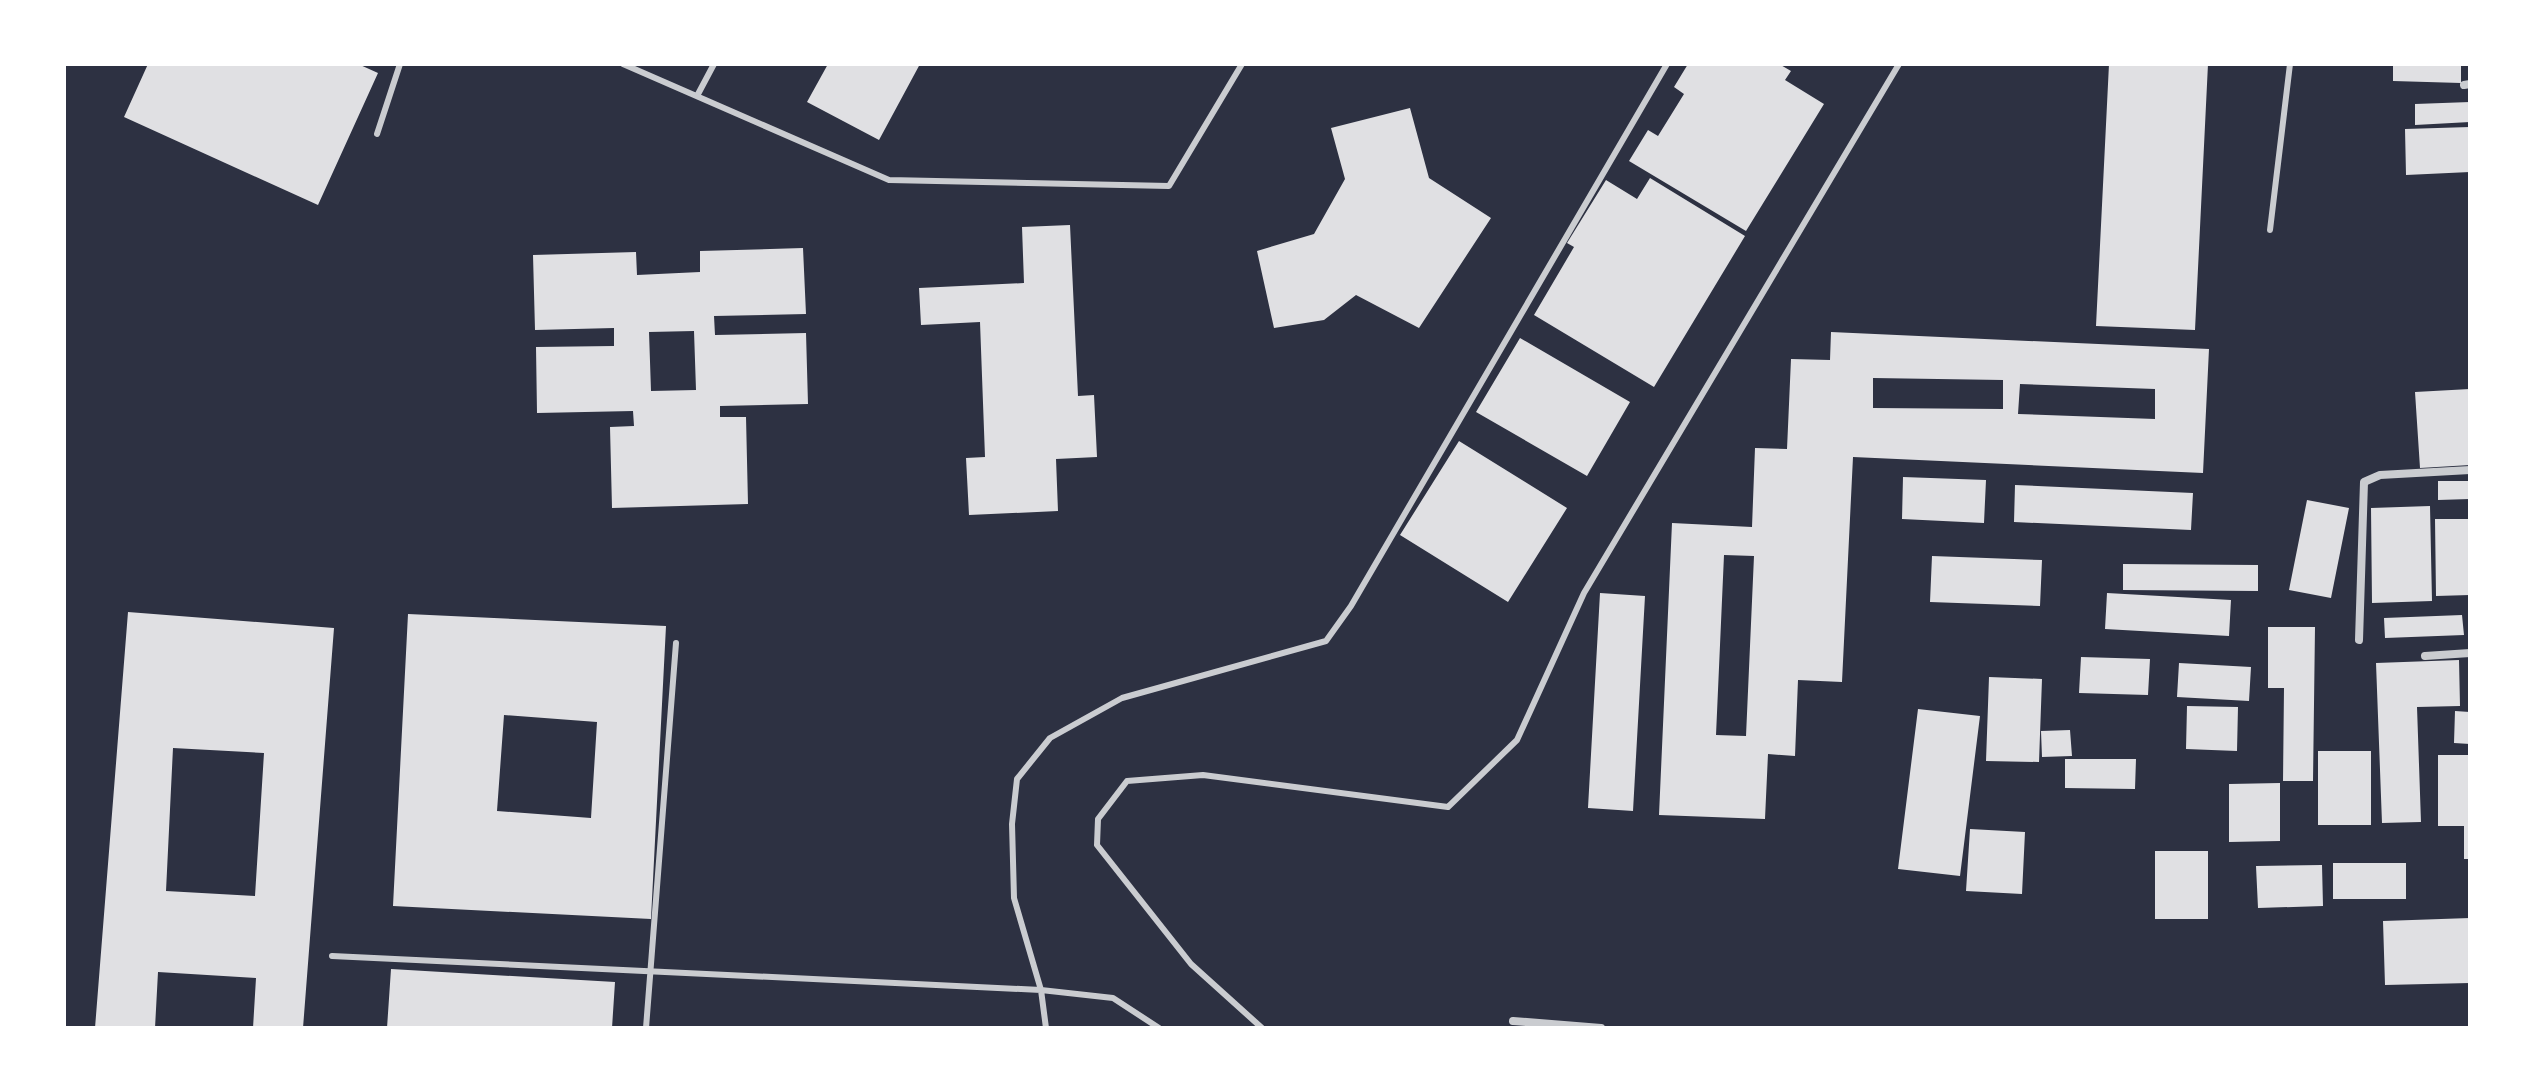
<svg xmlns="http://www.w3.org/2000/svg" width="2534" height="1092" font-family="'Sofia Sans Condensed',sans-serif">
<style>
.building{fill:#e0e0e3;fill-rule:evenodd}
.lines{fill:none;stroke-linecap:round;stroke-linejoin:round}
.service{stroke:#caccd0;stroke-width:6}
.minor{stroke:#caccd0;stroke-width:8}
</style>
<rect width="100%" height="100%" fill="#2d3142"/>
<path class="building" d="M148 64H358L378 73 318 205 124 117Z
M828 64H920L879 140 807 102Z
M1688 64H1779L1791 71 1785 80 1824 104 1746 231 1629 161 1648 130 1658 136 1684 94 1674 87Z
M2109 64H2208L2195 330 2096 326Z
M2393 64H2461V83L2393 81Z
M2470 102V122L2415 125V104Z
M1410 108 1429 178 1491 218 1419 328 1356 295 1324 320 1274 328 1257 251 1314 234 1345 179 1331 128Z
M2470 127V172L2406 175 2405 129Z
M1650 178 1745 236 1654 387 1534 315 1574 247 1567 243 1606 180 1637 199Z
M1070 225 1078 396 1094 395 1097 457 1056 459 1058 511 969 515 966 458 985 457 980 322 921 325 919 288 1024 283 1022 227Z
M803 248 806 314 714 316 715 335 806 333 808 404 720 406V417H746L748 504 612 508 610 427 634 426 633 411 537 413 536 347 614 346V328L535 330 533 255 636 252 637 275 700 272V251ZM694 331 696 390 651 391 649 332Z
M1831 332 2209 349 2203 473 1853 457 1842 682 1798 680 1795 756 1768 754 1765 819 1659 815 1672 523 1752 527 1755 448 1787 449 1791 359 1830 360ZM1873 378 2003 380V409L1873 408ZM2020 384 2155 389V419L2018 414ZM1724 555 1754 556 1746 736 1716 735Z
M1520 338 1630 402 1587 476 1476 412Z
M2470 389V465L2420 468 2415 392Z
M1459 441 1567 508 1508 602 1400 535Z
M1903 477 1986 480 1984 523 1902 519Z
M2438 481H2470V499L2438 500Z
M2015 485 2193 493 2191 530 2014 522Z
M2307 500 2349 508 2331 598 2289 590Z
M2430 506 2432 601 2372 603 2371 508Z
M2435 519H2470V595L2436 596Z
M1932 556 2042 560 2040 606 1930 602Z
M2123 564 2258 565V591L2123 590Z
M1600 593 1645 596 1633 811 1588 808Z
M2107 593 2231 600 2229 636 2105 629Z
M128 612 334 628 303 1028H253L256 978 158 972 155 1028H95ZM173 748 264 753 255 896 166 891Z
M408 614 666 626 651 919 393 906ZM504 715 597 722 591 818 497 811Z
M2462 615 2464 635 2385 638 2384 618Z
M2268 627H2315L2313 781H2283L2284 688H2268Z
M2081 657 2150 659 2148 695 2079 693Z
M2459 660 2460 706 2417 707 2421 822 2382 823 2376 663Z
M2179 663 2251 667 2249 701 2177 697Z
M1989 677 2042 679 2039 762 1986 761Z
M2187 706 2238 707 2237 751 2186 749Z
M1918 709 1980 716 1960 876 1898 869Z
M2455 711 2470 712V744L2454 743Z
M2070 730 2072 756 2042 757 2041 731Z
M2318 751H2371V825H2318Z
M2438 755H2470V859H2464V826H2438Z
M2065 759H2136L2135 789 2065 788Z
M2280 783V841L2229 842V784Z
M1970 829 2025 832 2022 894 1966 891Z
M2155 851H2208V919H2155Z
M2333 863H2406V899H2333Z
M2322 865 2323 906 2258 908 2256 866Z
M2470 918V983L2385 985 2383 921Z
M391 969 615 982 612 1028H387Z"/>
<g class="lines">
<path class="service" d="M623 64 889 180 1169 186 1242 64
M697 96 714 64
M377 134 400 64
M2270 230 2290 64
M332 956 1041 990 1113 998 1159 1028
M646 1028 676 643
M1046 1028 1041 990 1014 898 1012 824 1017 779 1050 738 1122 698 1326 641 1351 606 1667 64
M1262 1028 1191 964 1097 845 1098 819 1127 781 1203 775 1448 807 1517 740 1584 593 1899 64"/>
<path class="minor" d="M2464 85 2470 84
M2359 640 2364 482 2380 475 2470 470
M2425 656 2470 653
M1513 1021 1601 1028"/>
</g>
<rect width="2534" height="1092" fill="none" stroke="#ffffff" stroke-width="132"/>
</svg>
